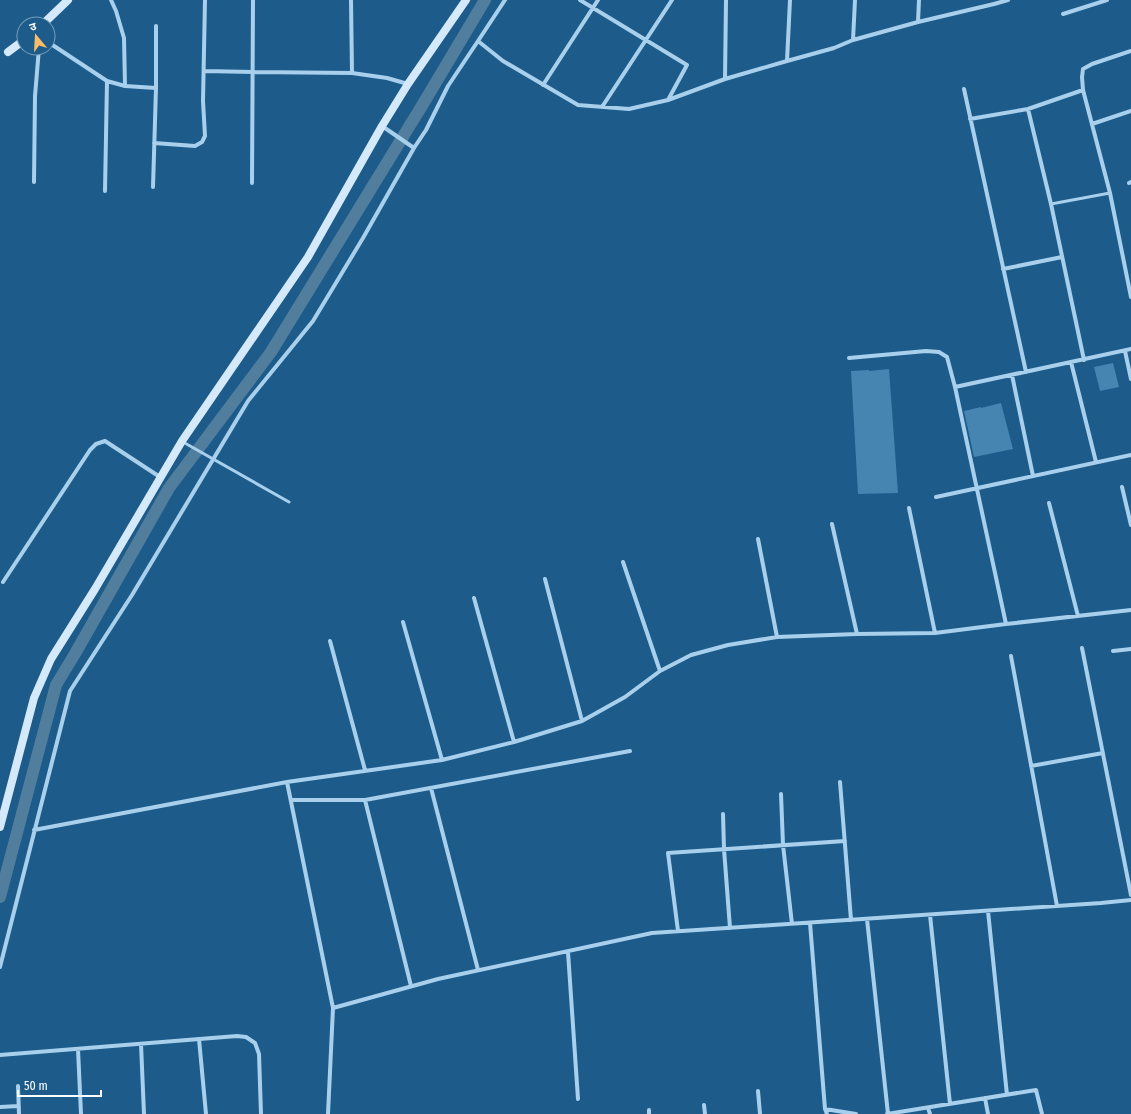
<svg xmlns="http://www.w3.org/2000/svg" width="1131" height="1114" font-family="'Fira Sans Condensed','Noto Sans Devanagari',sans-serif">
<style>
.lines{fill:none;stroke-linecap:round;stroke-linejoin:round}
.canal{stroke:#527e9e;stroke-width:12}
.building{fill:#4685b2}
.lane{stroke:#a8d0ec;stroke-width:3}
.street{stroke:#a8d0ec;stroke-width:4}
.secondary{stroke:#d4e9f9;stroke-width:8}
</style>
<rect width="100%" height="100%" fill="#1d5b8a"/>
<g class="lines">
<path class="canal" d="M0 897 56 685 76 652 169 488 271 352 423 104 485 0"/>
</g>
<path class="building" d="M1113 363 1119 387 1100 391 1094 367Z
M889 369 898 493 858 494 851 371 869 370V371Z
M1001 403 1013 449 974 457 964 411 981 407V408Z"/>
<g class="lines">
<path class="lane" d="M1051 204 1110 193
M183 442 289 502"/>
<path class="street" d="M111 0 116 11 124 38 125 86
M351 0 352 73
M580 0 687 65 668 100
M1063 14 1107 0
M918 22 919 0
M853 40 855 0
M478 41 505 0
M48 42 107 81 125 86 156 88
M787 61 790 0
M204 71 253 72 352 73 387 78 408 84
M725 79 726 0
M543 85 598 0
M964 89 1026 372
M1083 90 1082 77 1083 69 1092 64 1131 51
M602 107 672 0
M1028 109 1051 204 1084 360
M970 119 1028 109 1083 90 1110 193 1131 297
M1092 124 1131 111
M382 126 414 148 426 130 448 86 478 41 503 61 578 105 629 109 668 100 725 79 787 61 834 48 853 40 918 22 994 4 1008 0
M154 143 195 146 202 142 205 136 203 101 205 0
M34 182 35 96 39 48
M252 183 253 0
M1129 183 1131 182
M153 187 156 88V26
M105 191 107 81
M1003 269 1062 257
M1125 351 1131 379
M849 358 926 351 939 352 947 357 955 387 1006 624
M1071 362 1096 462
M1012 375 1033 476
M955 387 1131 349
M1122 487 1131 525
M936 497 1131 455
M1049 503 1078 616
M909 508 935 633
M832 524 857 634
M758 539 777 637
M623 562 660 671
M545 579 582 721
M3 582 90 450 96 444 105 441 160 477
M474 598 514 742
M403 622 442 760
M330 641 365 770
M1082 648 1131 895
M1113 651 1131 649
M1011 656 1057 906
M1031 766 1103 753
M287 782 333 1008
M840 782 851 920
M431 788 478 970
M781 794 783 845 792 924
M291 800H365L630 751
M365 800 411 986
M723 814 724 849 730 928
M34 830 287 782 442 760 514 742 582 721 625 697 660 671 691 655 728 645 777 637 857 634 935 633 1006 624 1131 610
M988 911 1007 1095
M930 915 950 1104
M867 919 888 1114
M810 923 825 1109
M678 931 668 853 845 841
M568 952 578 1099
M0 967 70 691 132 595 248 401 313 321 363 238 414 148
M199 1039 206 1114
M141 1044 144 1114
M78 1049 81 1114
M0 1055 237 1036 246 1037 255 1043 259 1054 261 1114
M18 1086 19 1114
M758 1091 760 1114
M985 1098 988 1114
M704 1105 705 1114
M0 1107 19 1106
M928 1108 930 1114
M649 1110V1114
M328 1114 333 1008 438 979 652 933 1101 903 1131 900
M827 1114 825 1109 856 1114
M887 1114 1036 1090 1042 1114"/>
<path class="secondary" d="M43 24 68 0
M8 52 24 40
M0 827 34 698 51 659 95 589 182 441 308 257 382 126 408 84 466 0"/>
</g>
<g transform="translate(36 36) rotate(342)"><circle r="19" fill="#1d5b8a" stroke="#779db9"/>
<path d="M0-3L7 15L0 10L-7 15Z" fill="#fbbc67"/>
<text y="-6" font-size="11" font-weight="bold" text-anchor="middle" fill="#ffffff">उ</text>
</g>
<path d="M18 1090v6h83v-6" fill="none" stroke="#ffffff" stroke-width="2"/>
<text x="24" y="1090" font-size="12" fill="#ffffff" stroke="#1d5b8a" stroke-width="3" paint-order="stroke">50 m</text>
</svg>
